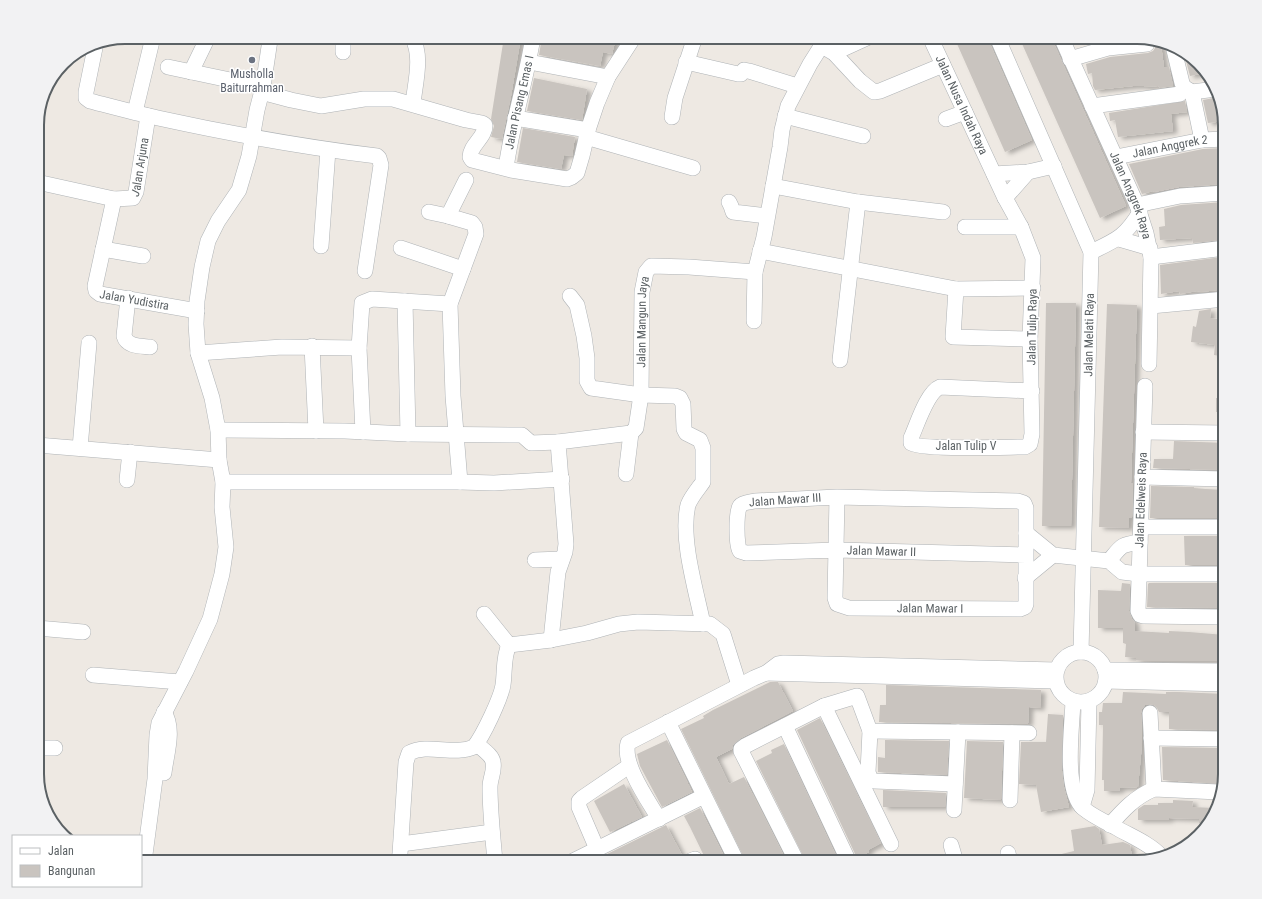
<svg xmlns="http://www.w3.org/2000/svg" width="1262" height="899" font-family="'Roboto Condensed',sans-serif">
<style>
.building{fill:#c9c4bf;filter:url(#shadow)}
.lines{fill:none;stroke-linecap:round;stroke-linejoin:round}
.minor-casing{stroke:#afb3b6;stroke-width:16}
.minor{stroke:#fff;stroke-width:15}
.worship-dot{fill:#6b7280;stroke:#fff;stroke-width:1.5}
.labels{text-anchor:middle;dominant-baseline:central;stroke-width:3;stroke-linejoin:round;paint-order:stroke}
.worship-label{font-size:12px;fill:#5b616d;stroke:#fff}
.street-label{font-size:12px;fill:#5b6164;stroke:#fff}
.rim{fill:none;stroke:#5b6164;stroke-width:2}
</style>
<defs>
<filter id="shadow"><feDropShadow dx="4.5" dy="2.5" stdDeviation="2" flood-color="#0004"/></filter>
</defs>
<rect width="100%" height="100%" fill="#eee9e3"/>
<path class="building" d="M504 37H521L511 96 502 139 491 137 494 126 491 119Z
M542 37H610L616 38 612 54 603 52 600 66 539 55Z
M954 37H987L1032 140 1005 152Z
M1019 37H1051L1126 206 1100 218Z
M1156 43 1161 45 1164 67H1169L1173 86 1160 88 1158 86 1144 87V86H1133L1095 90 1093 86 1092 73 1088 74 1086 64 1110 57 1148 53 1153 51 1155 48Z
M1184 53 1190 55 1205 73 1190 76Z
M534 78 587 89 582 120 527 111Z
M1219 97 1224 121 1208 123 1203 100Z
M1185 101 1187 112 1171 114 1173 131 1118 137 1115 120 1110 121 1109 113Z
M523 128 575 137 572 156 564 155 561 169 517 162Z
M1225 148V184L1179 187 1154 192 1153 191 1142 194 1129 164 1203 149Z
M1225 202V235L1219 236 1220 240 1193 243 1192 238 1160 240 1159 227 1165 226 1164 209 1181 205Z
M1222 257 1225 277V289L1201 292 1197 291 1180 294 1179 291 1161 294 1160 265Z
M1046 303H1076L1071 526H1042Z
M1107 304 1137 305 1131 483H1133L1132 518H1129V528L1099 527Z
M1211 309 1210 318 1225 320 1223 345H1225V357L1214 355 1215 345 1191 342 1193 326 1196 327 1199 311Z
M1216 398H1225V412H1216Z
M1174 441 1225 443V470L1153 468 1154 459H1173Z
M1151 486 1194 487V488L1206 489 1225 490V518H1150Z
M1184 536H1225V565H1185Z
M1122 583 1130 584 1129 611 1132 619 1135 623V631L1169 633V631L1189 632 1225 635V661H1146L1136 660V658L1125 657 1126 644 1123 643V628H1098V590L1121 591Z
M1149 583H1225V608L1147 607 1148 584Z
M770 682H778L793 711 741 738 733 745 732 749 716 757 729 784 744 777 787 862H746L681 729 704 718 703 716 713 710Z
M886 685 1041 690 1040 708 1029 707 1028 724 879 722 880 705H886Z
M1123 692 1166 694V692H1178L1225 694V730L1169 729V712H1159L1157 708 1154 705 1149 704 1145 705 1142 709 1141 713 1142 744 1138 787 1120 788 1119 791H1104V780H1102L1103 725H1099V712H1102L1103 703H1122Z
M1048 714 1063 715 1062 771 1064 787 1069 807 1041 812 1036 785 1019 784 1021 742H1046Z
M820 718 881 843 868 850 869 852 857 858 797 730Z
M667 740 692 792 662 807 640 766 637 754Z
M885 740 949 741 947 775 878 772V757L885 758Z
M967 741 1003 742 1001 800 964 798Z
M784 744 839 862H806L756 761 772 753 771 750Z
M1162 747 1221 748 1220 768H1225V774L1222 784 1163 780Z
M624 784 642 817 610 832 594 801Z
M883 790 946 793 945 807H883Z
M1173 800 1193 801 1192 807 1214 808 1208 823H1199V819L1169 818V820H1138V809L1144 805H1158V803H1173Z
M700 808 727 862H707L690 827 684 816Z
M666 825 682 855 671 862H591Z
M1095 826 1099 829 1102 845 1123 842 1130 845 1133 862H1045V858L1074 851 1071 830Z"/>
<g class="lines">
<defs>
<g id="minor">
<path d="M412 37C423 56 415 83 413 104"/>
<path id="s1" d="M930 37 1005 198 1021 227 1033 258 1030 339 1032 434 1030 444 1025 447C1008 447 919 450 911 443V438C917 425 927 392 940 387L1032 391"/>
<path d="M997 37 1091 252 1081 652"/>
<path id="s2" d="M1061 37 1137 205 1146 233 1151 257 1149 364"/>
<path d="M96 43 86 92V98L90 101C113 107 135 113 158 118 231 134 303 147 377 156L379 158 381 165 365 271"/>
<path d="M822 46 834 53 860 81 874 92 880 91 943 65"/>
<path d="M1174 50 1182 83 1184 87 1192 92 1202 140"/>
<path d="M343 52V37"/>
<path d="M834 53 869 37"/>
<path d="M1070 59 1108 48 1147 44"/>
<path d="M529 62 608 77"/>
<path d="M686 62 738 74H741L744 70 749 71 797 86"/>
<path d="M168 67 263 87"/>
<path d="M191 72 208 37"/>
<path d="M261 92 291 100 321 106 364 99H393L466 120 482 123 485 125C486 137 470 145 470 157L472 160 511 170 567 179 572 177 577 173 582 156 588 130 597 103 608 77 634 37"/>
<path d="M1192 92 1216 89"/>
<path d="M1092 106 1180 94"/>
<path d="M135 112 153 37"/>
<path d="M785 116 863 136"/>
<path d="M672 117 675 98 695 37"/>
<path d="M515 118 588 130"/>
<path d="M946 119 965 112"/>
<path d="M586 137 693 168"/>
<path id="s3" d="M1116 157 1202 140 1225 139"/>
<path id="s4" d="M506 168C512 124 526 81 533 37"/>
<path d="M994 174 1028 172 1054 166"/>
<path id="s5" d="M37 182 114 199 133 198 136 192 148 116"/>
<path d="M773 186 858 202 943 212"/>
<path d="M1005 198 1028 172"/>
<path id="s6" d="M114 199 95 286 96 291 100 294 197 311"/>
<path d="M729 202 731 206 733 212 767 216"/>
<path d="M1137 205 1180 196 1225 193"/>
<path d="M429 212 448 216"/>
<path d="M965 227H1021"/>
<path d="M1119 239 1150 248"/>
<path d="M321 246 328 150"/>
<path d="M401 248 463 269"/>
<path d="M103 249 143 256"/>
<path d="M760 251 956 289 1033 288"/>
<path d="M1091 252C1116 240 1125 237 1140 212"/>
<path d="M1151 257 1225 248"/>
<path d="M956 289 953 337 1030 339"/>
<path d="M570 296 577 305 584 336 587 358V381L591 388 641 395 675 396 680 398 683 404 684 429 686 433 700 440 703 448V482C698 489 691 497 688 505 680 538 696 590 703 624"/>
<path d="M128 298 124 336C127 347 141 346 150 347"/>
<path d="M405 301 408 434"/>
<path d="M1151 306 1225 299"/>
<path d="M754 321 755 272"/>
<path d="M312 346 316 431"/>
<path d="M198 353 282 347 359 348"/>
<path d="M840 360 858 202"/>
<path d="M1145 386 1138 611 1140 615 1143 616 1225 617"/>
<path d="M218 430 345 431 408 434 513 435H522L531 443 558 442"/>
<path d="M363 432 359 348 362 303 372 299 450 304"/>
<path d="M1143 432 1225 433"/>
<path d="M37 445 219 460"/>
<path d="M80 448 89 343"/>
<path d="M626 474 631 433"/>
<path d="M1142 477 1225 479"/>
<path d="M127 480 130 452"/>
<path d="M223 482H460L494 483 562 479"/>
<path d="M460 482 453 396 450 304 476 234 475 227 472 223 448 216 466 180"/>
<path id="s7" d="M837 497 835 598 837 604 849 608 1020 609 1025 607 1026 604V508L1024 503 1018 501 837 497 755 501C751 502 743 502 740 506 736 512 736 546 740 551 742 552 744 552 746 553L837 550 1026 555"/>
<path d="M1141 527H1225"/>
<path d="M1026 533 1053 555 1109 561 1122 572 1139 574H1225"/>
<path d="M535 560 562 559"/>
<path d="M1109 561C1122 545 1120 545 1140 542"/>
<path d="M1025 578 1053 555"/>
<path d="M484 614 509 645"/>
<path d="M37 628 83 632"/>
<path id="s8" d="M551 640 558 572 565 552 566 544 558 442 631 433 636 428 641 395 642 292 646 272 651 266 689 267 755 272 764 237 780 147 782 130 788 106 810 64 827 37"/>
<circle cx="1081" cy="677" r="25"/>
<path d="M1105 670 1225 671"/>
<path d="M766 673 1055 681"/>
<path d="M93 675 180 682"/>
<path d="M1106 681 1225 684"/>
<path d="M1073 701C1072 729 1064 784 1081 806 1086 812 1107 823 1115 827 1130 836 1149 843 1161 856"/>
<path d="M824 706 891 844"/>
<path d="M1150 713 1154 789"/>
<path d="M668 722 737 862"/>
<path d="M785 726 849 862"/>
<path d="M870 731 868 772 870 778 874 781 955 784"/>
<path d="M1151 738 1225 739"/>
<path d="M477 744C482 749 492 755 493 762 495 771 490 778 490 787 490 812 493 837 495 862"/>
<path d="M37 748H55"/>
<path d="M164 773C166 755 175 729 164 712"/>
<path d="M1010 800 1012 733"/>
<path d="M1082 807 1087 790 1089 701"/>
<path d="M954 810 958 732"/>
<path d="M659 819C648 800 622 764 628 743L754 678 766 673 778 664 784 663 1056 670"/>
<path d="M1110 825C1123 810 1135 797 1154 789L1219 792"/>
<path d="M401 844 492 832"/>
<path d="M951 845 956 862"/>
<path d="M597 849 579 807V801L582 798 629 766"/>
<path d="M1008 853 1010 862"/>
<path d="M144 862 155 779 157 735 159 723 186 671 210 619 222 574 226 547 222 507 223 482 219 460 218 430 212 398 198 353 196 324 197 301 202 267 208 241 218 221 239 190 249 156 257 110 263 87 270 40 272 37"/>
<path d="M398 862 400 854 406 762 409 753C428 743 454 756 474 747 483 736 501 698 503 685 505 672 503 657 509 645L551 640 587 633 619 624 638 622 710 624 723 634 739 685"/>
<path d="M571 862 704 796"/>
<path d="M688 862 695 859"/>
<path d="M797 862 741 751V749L745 746 824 706 857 696 870 731 1029 733"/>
</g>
</defs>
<use href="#minor" class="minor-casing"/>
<use href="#minor" class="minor"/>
</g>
<circle class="worship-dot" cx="252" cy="60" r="4"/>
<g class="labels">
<g class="worship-label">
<text x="252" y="74">Musholla<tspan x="252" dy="14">Baiturrahman</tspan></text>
</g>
<g class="street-label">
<text stroke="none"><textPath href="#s4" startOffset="67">Jalan Pisang Emas I</textPath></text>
<text stroke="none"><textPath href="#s1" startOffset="75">Jalan Nusa Indah Raya</textPath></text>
<text stroke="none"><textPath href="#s3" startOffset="55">Jalan Anggrek 2</textPath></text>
<text stroke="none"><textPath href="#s5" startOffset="130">Jalan Arjuna</textPath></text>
<text stroke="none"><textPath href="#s2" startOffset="173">Jalan Anggrek Raya</textPath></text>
<text stroke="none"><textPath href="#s6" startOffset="134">Jalan Yudistira</textPath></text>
<text stroke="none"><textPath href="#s8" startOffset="387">Jalan Mangun Jaya</textPath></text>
<text transform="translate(1032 327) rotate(-89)">Jalan Tulip Raya</text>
<text transform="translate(1089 335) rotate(-89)">Jalan Melati Raya</text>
<text x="966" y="446">Jalan Tulip V</text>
<text transform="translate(785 500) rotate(-4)">Jalan Mawar III</text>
<text transform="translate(1141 500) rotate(-88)">Jalan Edelweis Raya</text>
<text stroke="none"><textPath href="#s7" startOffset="874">Jalan Mawar II</textPath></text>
<text stroke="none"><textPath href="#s7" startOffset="201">Jalan Mawar I</textPath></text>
</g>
</g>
<path d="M0 0H1262V899H0ZM125 44H1137A81 81 0 0 1 1218 125V774A81 81 0 0 1 1137 855H125A81 81 0 0 1 44 774V125A81 81 0 0 1 125 44Z" fill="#f2f2f3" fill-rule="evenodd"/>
<path class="rim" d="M125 44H1137A81 81 0 0 1 1218 125V774A81 81 0 0 1 1137 855H125A81 81 0 0 1 44 774V125A81 81 0 0 1 125 44Z"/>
<rect x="12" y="835" width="130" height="52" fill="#ffffff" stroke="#bdc0c1"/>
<rect x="20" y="848" width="20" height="6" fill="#ffffff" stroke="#bdc0c1"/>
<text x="48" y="855" font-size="12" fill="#5b6164">Jalan</text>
<rect x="20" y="865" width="20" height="12" fill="#c9c4bf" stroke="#bdc0c1"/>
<text x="48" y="875" font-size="12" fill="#5b6164">Bangunan</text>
</svg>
